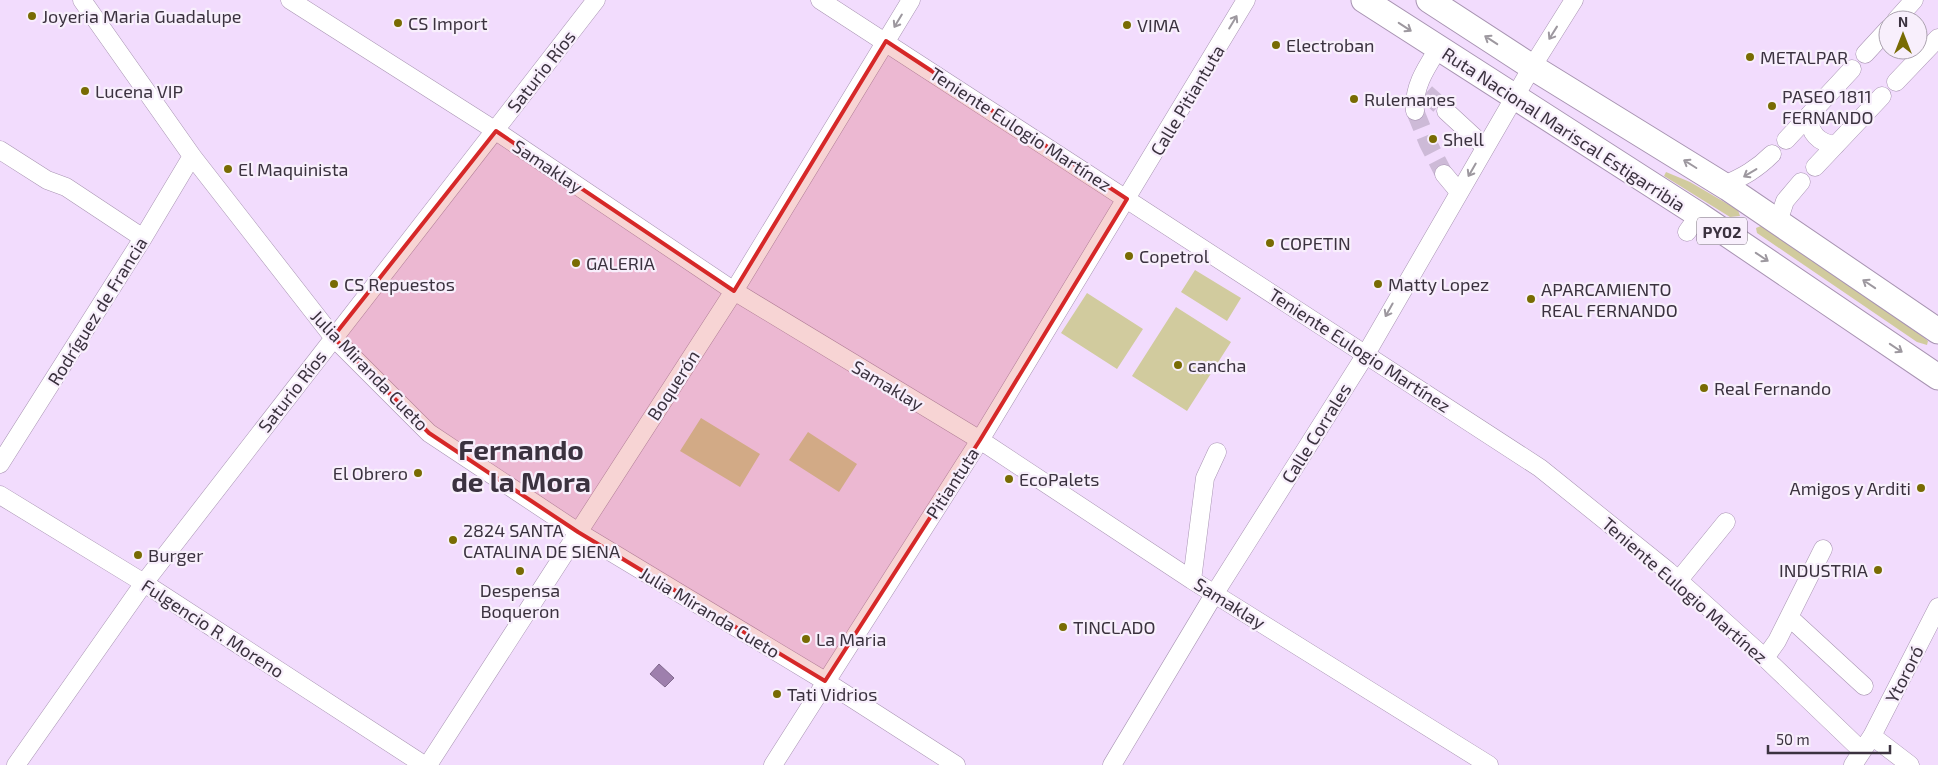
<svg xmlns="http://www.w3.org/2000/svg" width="1938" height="765" font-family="'Exo 2',sans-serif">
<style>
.green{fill:#d1cb9e}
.water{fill:#9e7fad;stroke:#80688c}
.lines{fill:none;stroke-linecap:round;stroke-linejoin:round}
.minor-tunnel{stroke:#cdbad7;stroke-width:18;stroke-dasharray:18 9;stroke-linecap:butt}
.minor-casing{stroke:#a894b2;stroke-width:19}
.highway-casing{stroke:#a894b2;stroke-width:27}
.minor{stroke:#fff;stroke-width:18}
.highway{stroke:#fff;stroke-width:25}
.oneway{stroke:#9d989f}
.marked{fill:#d62828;fill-opacity:0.2;stroke:#d62828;stroke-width:4;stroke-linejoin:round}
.poi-dot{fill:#786b03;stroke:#f8effc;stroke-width:2}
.labels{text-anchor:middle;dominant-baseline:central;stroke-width:4.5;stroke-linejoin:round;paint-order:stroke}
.shield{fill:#f8effc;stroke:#746b78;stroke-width:1}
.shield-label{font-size:16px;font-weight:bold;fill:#3b323f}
.poi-label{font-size:18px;fill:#3b323f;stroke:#f8effc;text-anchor:start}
.street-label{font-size:18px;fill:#3b323f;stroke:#f8effc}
.town-label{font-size:28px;font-weight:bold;fill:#3b323f;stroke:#f8effc}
</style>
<rect width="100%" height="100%" fill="#f2dcfd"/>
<path class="green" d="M1666 172 1690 182 1738 210 1740 216 1730 217 1664 176Z
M1763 225 1922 336 1928 341 1927 345 1917 342 1757 233 1756 228Z
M1195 270 1241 298 1227 321 1181 292Z
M1087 293 1143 329 1117 369 1061 333Z
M1176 307 1231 342 1187 411 1132 376Z
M701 418 760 454 740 487 680 451Z
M808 432 857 464 839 492 789 460Z"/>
<path class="water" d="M659 664 674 678 665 687 650 674Z"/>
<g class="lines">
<path class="minor-tunnel" d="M1426 93 1446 111
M1415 111 1428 143 1444 174"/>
<defs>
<path id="minor" d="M82 0 192 156 333 337 429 433 578 532 825 681 956 765
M290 0 496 131 734 291 980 440 1192 580 1489 765
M820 0 1540 468 1668 571 1765 658 1862 751
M1896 20 1914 0
M1865 54 1888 29
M1896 82 1938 38
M1415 111C1413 87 1426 68 1438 49
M1446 111 1485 147
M1809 115C1809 133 1818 143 1836 145
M1786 140 1852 69
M0 150 47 180 66 187 143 238
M1815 167 1882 96
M1444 174 1459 192
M1724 185C1743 177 1757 169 1772 154
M1778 222 1785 201 1801 182
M1687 232 1699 215
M0 464 143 238 192 156
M0 495 144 583 424 765
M1192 580 1205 478 1217 452
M1678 581 1726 522
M1789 617 1864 686
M1765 658 1777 641 1823 549
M1872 736 1910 765
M16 765 144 583 596 0
M428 765 734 291 911 0
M773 765 980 440 1246 0
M1112 765 1215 593 1366 354 1532 67 1574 0
M1853 765 1872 736 1938 607"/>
<path id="highway" d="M1364 0 1699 215 1938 377
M1429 0 1532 67 1728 188 1938 331"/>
</defs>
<use href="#minor" class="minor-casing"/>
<use href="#highway" class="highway-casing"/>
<use href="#minor" class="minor"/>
<use href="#highway" class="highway"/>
</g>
<defs><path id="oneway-shaft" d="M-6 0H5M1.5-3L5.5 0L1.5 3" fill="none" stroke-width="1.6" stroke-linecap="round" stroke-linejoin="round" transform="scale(1.25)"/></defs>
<g class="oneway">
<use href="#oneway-shaft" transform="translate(898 21) rotate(121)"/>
<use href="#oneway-shaft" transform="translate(1233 22) rotate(-59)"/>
<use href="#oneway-shaft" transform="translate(1405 27) rotate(33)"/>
<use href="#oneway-shaft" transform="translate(1553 33) rotate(122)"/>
<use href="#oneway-shaft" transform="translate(1491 40) rotate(-147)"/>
<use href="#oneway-shaft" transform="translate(1690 164) rotate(-148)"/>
<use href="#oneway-shaft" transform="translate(1472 170) rotate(120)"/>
<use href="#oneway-shaft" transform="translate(1750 173) rotate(149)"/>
<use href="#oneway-shaft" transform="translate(1762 257) rotate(34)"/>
<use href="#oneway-shaft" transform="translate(1869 284) rotate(-146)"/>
<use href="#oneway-shaft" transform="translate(1389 310) rotate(119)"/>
<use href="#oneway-shaft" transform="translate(1896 348) rotate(34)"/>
</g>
<path class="marked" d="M886 41 1127 199 980 440 825 681 578 532 429 433 333 337 496 131 734 291Z"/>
<g class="poi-dot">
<circle cx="32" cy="16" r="5"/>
<circle cx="398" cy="23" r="5"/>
<circle cx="1127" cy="25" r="5"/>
<circle cx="1276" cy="45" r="5"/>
<circle cx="1750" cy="57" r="5"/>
<circle cx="85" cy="91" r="5"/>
<circle cx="1354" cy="99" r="5"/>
<circle cx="1772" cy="106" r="5"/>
<circle cx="1433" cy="139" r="5"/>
<circle cx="228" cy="169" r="5"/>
<circle cx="1270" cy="243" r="5"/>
<circle cx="1129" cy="256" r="5"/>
<circle cx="576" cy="263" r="5"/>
<circle cx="334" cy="284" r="5"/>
<circle cx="1378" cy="284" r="5"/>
<circle cx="1531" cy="299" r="5"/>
<circle cx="1178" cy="365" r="5"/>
<circle cx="1704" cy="388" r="5"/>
<circle cx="418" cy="473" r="5"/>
<circle cx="1009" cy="479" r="5"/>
<circle cx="1921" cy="488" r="5"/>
<circle cx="453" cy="540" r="5"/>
<circle cx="138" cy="555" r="5"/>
<circle cx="1878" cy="570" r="5"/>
<circle cx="520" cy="571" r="5"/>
<circle cx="1063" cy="627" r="5"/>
<circle cx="806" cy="639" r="5"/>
<circle cx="777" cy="694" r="5"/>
</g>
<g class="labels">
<rect class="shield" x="1697" y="217.5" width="50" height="27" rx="4"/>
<g class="shield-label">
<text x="1722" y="231">PY02</text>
</g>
<g class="poi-label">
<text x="42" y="16">Joyeria Maria Guadalupe</text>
<text x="408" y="23">CS Import</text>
<text x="1137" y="25">VIMA</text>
<text x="1286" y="45">Electroban</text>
<text x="1760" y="57">METALPAR</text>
<text x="95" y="91">Lucena VIP</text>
<text x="1782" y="96">PASEO 1811<tspan x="1782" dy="21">FERNANDO</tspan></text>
<text x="1364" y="99">Rulemanes</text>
<text x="1443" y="139">Shell</text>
<text x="238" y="169">El Maquinista</text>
<text x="1280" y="243">COPETIN</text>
<text x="1139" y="256">Copetrol</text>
<text x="586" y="263">GALERIA</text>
<text x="344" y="284">CS Repuestos</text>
<text x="1388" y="284">Matty Lopez</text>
<text x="1541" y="289">APARCAMIENTO<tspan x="1541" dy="21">REAL FERNANDO</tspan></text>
<text x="1188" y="365">cancha</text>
<text x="1714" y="388">Real Fernando</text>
<text x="408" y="473" text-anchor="end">El Obrero</text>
<text x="1019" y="479">EcoPalets</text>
<text x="1911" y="488" text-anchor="end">Amigos y Arditi</text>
<text x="463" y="530">2824 SANTA<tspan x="463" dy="21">CATALINA DE SIENA</tspan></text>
<text x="148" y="555">Burger</text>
<text x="1868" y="570" text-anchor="end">INDUSTRIA</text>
<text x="520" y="590" text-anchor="middle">Despensa<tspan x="520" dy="21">Boqueron</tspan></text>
<text x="1073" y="627">TINCLADO</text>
<text x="816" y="639">La Maria</text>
<text x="787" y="694">Tati Vidrios</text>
</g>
<g class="street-label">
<text transform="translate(541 71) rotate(-52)">Saturio Ríos</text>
<text transform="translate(1187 100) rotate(-59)">Calle Pitiantuta</text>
<text transform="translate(1021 129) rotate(33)">Teniente Eulogio Martínez</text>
<text transform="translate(1564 129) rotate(33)">Ruta Nacional Mariscal Estigarribia</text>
<text transform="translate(548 166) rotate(34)">Samaklay</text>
<text transform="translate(97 311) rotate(-58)">Rodríguez de Francia</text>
<text transform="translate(1360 350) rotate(33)">Teniente Eulogio Martínez</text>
<text transform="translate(370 370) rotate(46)">Julia Miranda Cueto</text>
<text transform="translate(673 385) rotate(-57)">Boquerón</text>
<text transform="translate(888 385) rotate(31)">Samaklay</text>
<text transform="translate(292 391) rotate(-52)">Saturio Ríos</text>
<text transform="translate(1316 433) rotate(-58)">Calle Corrales</text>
<text transform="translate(952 483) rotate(-57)">Pitiantuta</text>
<text transform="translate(1685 590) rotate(41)">Teniente Eulogio Martínez</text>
<text transform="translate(1230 603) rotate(32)">Samaklay</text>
<text transform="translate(710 612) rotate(31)">Julia Miranda Cueto</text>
<text transform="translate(213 628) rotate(33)">Fulgencio R. Moreno</text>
<text transform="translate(1904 674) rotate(-63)">Ytororó</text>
</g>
<g class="town-label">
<text x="521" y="449">Fernando<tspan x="521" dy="32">de la Mora</tspan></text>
</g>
</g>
<g transform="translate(1903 35)"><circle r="24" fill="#f8effc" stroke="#aca3b0"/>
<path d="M0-4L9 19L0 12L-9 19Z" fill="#786b03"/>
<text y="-8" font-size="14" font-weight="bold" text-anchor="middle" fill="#3b323f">N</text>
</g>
<path d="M1768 745v8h122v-8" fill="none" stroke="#3b323f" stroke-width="2.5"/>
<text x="1776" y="745" font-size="15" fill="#3b323f" stroke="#f8effc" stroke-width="4" paint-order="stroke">50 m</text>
</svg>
